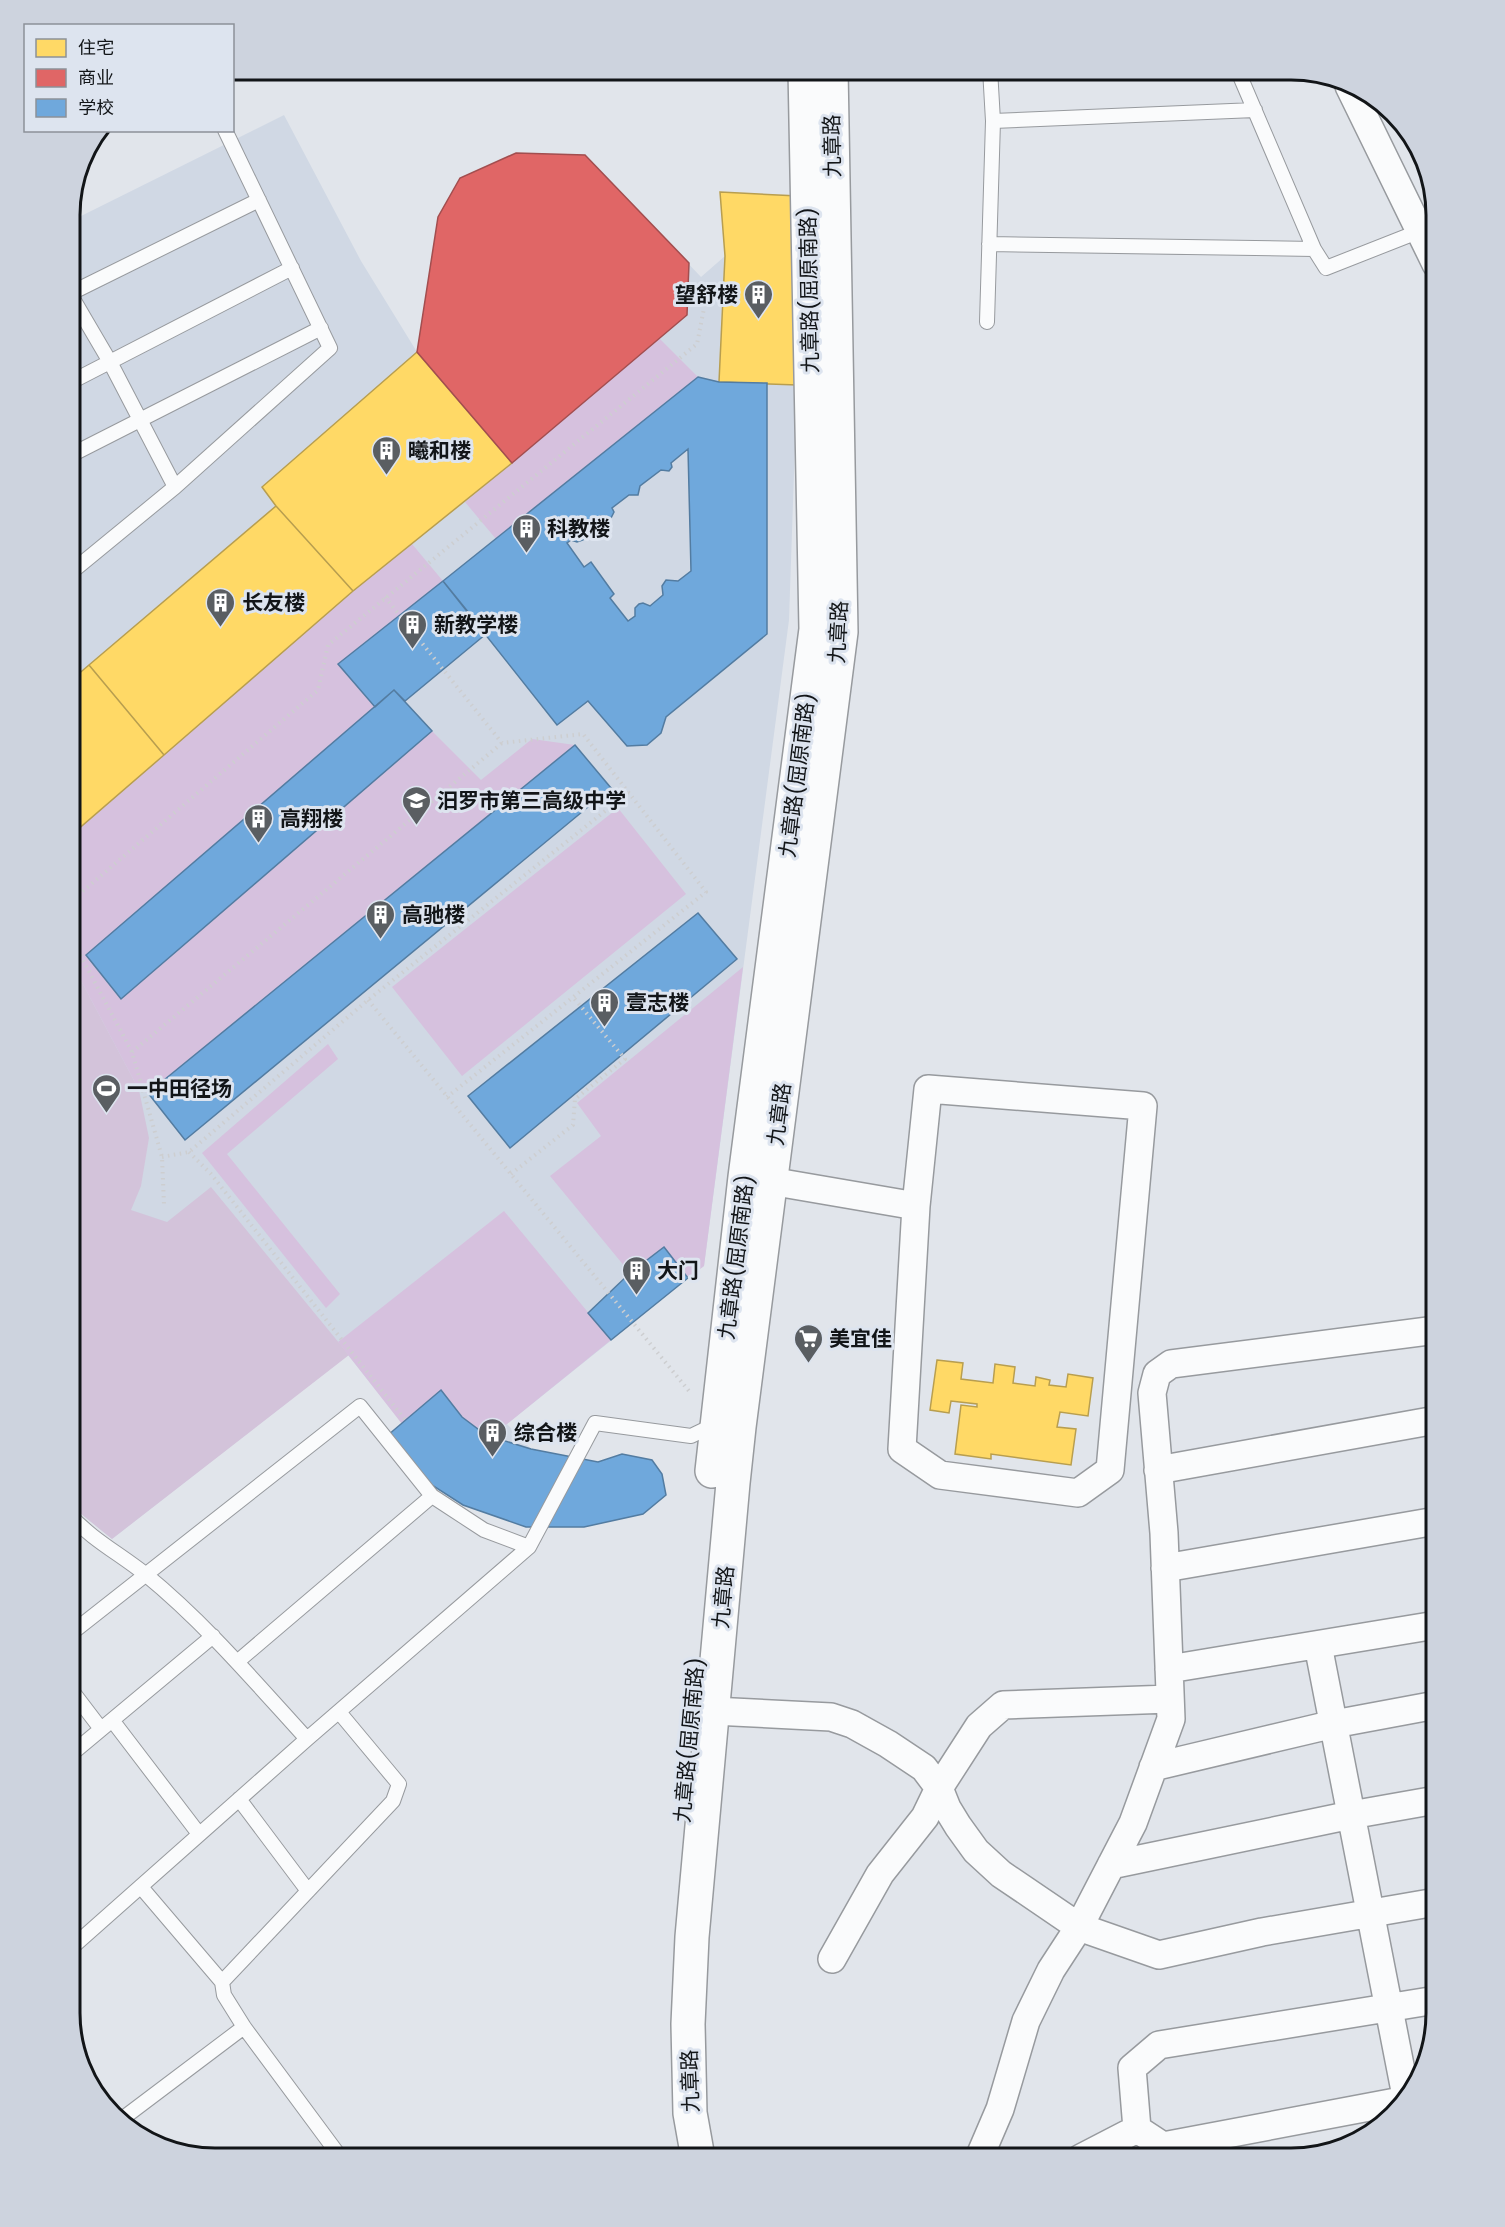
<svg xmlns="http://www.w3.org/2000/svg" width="1505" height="2227" font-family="Poppins,'Noto Sans SC',sans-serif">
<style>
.built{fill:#d0d8e4}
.green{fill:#d3c3da}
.forest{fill:#d6c1de}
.homes{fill:#ffd966;stroke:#b89e4f;stroke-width:1.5}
.shops{fill:#e06666;stroke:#a24e4f;stroke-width:1.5}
.schools{fill:#6fa8dc;stroke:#537ca1;stroke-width:1.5;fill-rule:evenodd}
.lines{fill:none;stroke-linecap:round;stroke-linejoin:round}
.service-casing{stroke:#979a9e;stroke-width:16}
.minor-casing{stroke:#979a9e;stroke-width:30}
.tertiary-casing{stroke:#979a9e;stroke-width:36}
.path{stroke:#cdced0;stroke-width:4;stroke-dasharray:1.5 4.5;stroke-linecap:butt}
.service{stroke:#fafbfc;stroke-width:14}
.minor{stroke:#fafbfc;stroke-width:27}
.tertiary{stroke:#fafbfc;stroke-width:33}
.labels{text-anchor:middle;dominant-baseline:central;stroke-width:6;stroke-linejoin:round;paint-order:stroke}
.street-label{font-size:21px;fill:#121518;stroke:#dde4ef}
.poi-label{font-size:21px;font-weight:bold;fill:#121518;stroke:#dde4ef;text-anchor:start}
.rim{fill:none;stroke:#121518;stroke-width:3}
</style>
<rect width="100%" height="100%" fill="#e1e5eb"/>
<path class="built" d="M284 115 361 261 417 352 460 178 516 153 585 155 701 277 725 256 720 192 798 196 797 385 789 620 704 1266 507 1424 531 1449 598 1462 622 1454 652 1460 662 1474 666 1495 643 1514 584 1527H526L463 1505 424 1480 402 1423 348 1355 112 1539 69 1504V222Z"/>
<path class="green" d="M69 958 139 1090 149 1138 141 1186 131 1210 167 1222 211 1187 349 1355 112 1539 69 1504Z"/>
<path class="forest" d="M659 338 698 377 496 539 465 502Z
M412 544 443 581 338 664 375 707 86 955 121 998 432 731 481 780 532 739 575 745 148 1093 139 1090 69 958V837L353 591Z
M618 808 686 894 462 1076 392 987Z
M743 967 704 1266 688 1278 664 1247 630 1273 550 1176 601 1136 577 1103Z
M328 1044 338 1059 227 1154 340 1294 326 1308 202 1153Z
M504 1211 611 1340 507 1424 486 1435 462 1417 441 1390 402 1424 338 1342Z"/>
<path class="homes" d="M720 192 798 196 797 385 719 382 725 256Z
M417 352 512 463 353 591 276 506 262 487Z
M276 506 353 591 164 755 89 665Z
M89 665 164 755 69 837V682Z
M937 1360 963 1363 961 1379 993 1383 995 1364 1015 1367 1013 1383 1035 1386 1036 1377 1050 1380 1049 1385 1066 1387 1068 1374 1093 1378 1088 1416 1060 1412 1057 1427 1076 1429 1071 1465 991 1454V1459L955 1454 961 1405 977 1407V1404L951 1401 949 1413 930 1410Z"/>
<path class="shops" d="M516 153 585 155 689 263 687 315 512 463 417 352 438 217 460 178Z"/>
<path class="schools" d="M698 377 719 382 767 383V634L666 717 661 733 647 745 627 746 588 701 557 725 443 581ZM688 449 691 571 678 581 666 580 662 586 663 595 650 606 643 603 639 604 635 608V616L628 621 610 598 614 594 591 562 584 567 567 543 571 540 577 542 583 540 586 535 585 529 601 516 605 518H611L614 512 612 508 629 495H638L640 486 661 470 669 471 672 467 671 463Z
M443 581 486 634 405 701 394 690 375 707 338 664Z
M394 690 432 731 121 999 86 955Z
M575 745 611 788 185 1140 148 1093Z
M698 913 737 959 510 1148 468 1096Z
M664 1247 688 1278 611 1340 588 1313 630 1273Z
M441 1390 462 1417 486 1435 531 1449 598 1462 622 1454 652 1460 662 1474 666 1495 643 1514 584 1527H526L463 1505 424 1480 388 1435Z"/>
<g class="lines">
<defs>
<path id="service" d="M1237 69 1314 249 1326 268 1420 231
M993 121 1255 110
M989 244 1314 249
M69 292 110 362 175 487
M69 294 259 200
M987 322 993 121 990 69
M69 383 292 268
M69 456 321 328
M69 574 175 487 330 348 225 130
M69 1514C91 1539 120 1554 145 1574 205 1623 255 1682 307 1739
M69 1635 360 1406 432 1496 484 1530 529 1547
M237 1662 432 1496
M69 1687 101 1729
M339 1712 399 1784 393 1801 222 1982 224 1995 244 2027 341 2158
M112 1720 199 1834
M69 1756 213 1636
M239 1799 308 1891
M141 1887 222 1982
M69 1950 307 1739 529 1547 595 1423 691 1436 716 1424
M122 2119 244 2027"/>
<path id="minor" d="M1349 86 1436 264
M770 1181 916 1206 928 1089 1143 1106 1110 1470 1078 1493 940 1475 902 1449 916 1206
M1158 1470 1436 1420
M1165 1568 1436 1521
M1318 1645 1406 2096
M1169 1669 1436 1625
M713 1711 831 1717 852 1724 888 1744 924 1768 939 1788 947 1808 958 1826 976 1851 1001 1874 1079 1927 1159 1955 1262 1932 1436 1902
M1153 1767 1334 1724 1436 1705
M1111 1865 1351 1815 1436 1800
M832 1959 880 1874 925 1817 939 1788 979 1726 1003 1705 1170 1699
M1137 2129 1163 2146 1401 2101
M979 2158 1000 2109 1026 2021 1051 1970 1079 1927 1133 1823 1171 1719 1164 1533 1152 1393 1157 1374 1171 1364 1436 1330
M1081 2158 1137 2129 1132 2068 1159 2045 1436 2000"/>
<path id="tertiary" d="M712 1471 745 1177 816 629 805 69
M698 2158 690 2113 688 2024 692 1937 733 1483 739 1427 841 632 831 69"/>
</defs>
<use href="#service" class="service-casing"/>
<use href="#minor" class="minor-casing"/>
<use href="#tertiary" class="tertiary-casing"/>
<path class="path" d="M385 597 502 743 583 734 706 892 447 1097
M69 903 318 690 328 645 697 344 707 293
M69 934 132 1052 162 1157 164 1205
M368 1000 689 1391
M132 1052 502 743
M189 1152 211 1174 406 1421
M162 1157 189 1152 368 1000 629 792
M511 1174 573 1125 575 1099 625 1059 573 997"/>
<use href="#service" class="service"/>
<use href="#minor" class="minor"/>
<use href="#tertiary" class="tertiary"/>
</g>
<defs>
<symbol id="building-pin" viewBox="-11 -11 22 30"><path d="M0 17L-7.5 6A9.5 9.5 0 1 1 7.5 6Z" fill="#5a5e62" stroke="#dde4ef"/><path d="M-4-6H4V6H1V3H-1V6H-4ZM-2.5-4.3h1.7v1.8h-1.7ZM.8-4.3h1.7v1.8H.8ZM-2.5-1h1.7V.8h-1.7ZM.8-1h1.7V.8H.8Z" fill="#fff"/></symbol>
<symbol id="school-pin" viewBox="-11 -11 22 30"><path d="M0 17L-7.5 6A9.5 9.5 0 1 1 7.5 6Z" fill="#5a5e62" stroke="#dde4ef"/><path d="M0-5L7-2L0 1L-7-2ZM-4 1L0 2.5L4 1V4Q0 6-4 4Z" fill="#fff"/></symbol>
<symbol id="stadium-pin" viewBox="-11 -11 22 30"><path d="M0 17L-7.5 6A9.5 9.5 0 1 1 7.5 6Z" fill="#5a5e62" stroke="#dde4ef"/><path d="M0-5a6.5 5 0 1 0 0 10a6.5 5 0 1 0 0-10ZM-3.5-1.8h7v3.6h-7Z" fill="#fff"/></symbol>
<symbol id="supermarket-pin" viewBox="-11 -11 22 30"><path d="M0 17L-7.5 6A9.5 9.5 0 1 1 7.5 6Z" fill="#5a5e62" stroke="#dde4ef"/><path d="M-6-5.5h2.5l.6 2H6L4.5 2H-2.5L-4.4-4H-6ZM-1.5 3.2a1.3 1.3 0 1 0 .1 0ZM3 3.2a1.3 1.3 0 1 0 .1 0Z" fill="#fff"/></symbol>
</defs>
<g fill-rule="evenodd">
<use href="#building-pin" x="742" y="278" width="33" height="45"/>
<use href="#building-pin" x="370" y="434" width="33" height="45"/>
<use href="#building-pin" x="510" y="512" width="33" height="45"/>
<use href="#building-pin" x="204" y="586" width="33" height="45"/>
<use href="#building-pin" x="396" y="608" width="33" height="45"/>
<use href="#school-pin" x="400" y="784" width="33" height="45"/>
<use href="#building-pin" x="242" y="802" width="33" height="45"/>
<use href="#building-pin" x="364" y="898" width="33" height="45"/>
<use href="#building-pin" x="588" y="986" width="33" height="45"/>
<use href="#stadium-pin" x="90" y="1072" width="33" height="45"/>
<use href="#building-pin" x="620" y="1254" width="33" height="45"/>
<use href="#supermarket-pin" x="792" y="1322" width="33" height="45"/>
<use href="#building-pin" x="476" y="1416" width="33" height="45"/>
</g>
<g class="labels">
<g class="street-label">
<text transform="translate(832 146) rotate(-91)">九章路</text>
<text transform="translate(809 290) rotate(-91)">九章路(屈原南路)</text>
<text transform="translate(838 632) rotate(-87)">九章路</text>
<text transform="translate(797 775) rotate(-83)">九章路(屈原南路)</text>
<text transform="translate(779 1114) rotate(-83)">九章路</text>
<text transform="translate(736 1257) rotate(-83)">九章路(屈原南路)</text>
<text transform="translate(723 1597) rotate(-85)">九章路</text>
<text transform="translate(689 1740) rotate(-85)">九章路(屈原南路)</text>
<text transform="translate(690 2081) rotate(-92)">九章路</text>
</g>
<g class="poi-label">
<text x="738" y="294" text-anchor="end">望舒楼</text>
<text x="408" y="450">曦和楼</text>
<text x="547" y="528">科教楼</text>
<text x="242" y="602">长友楼</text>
<text x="434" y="624">新教学楼</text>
<text x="437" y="800">汨罗市第三高级中学</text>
<text x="280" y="818">高翔楼</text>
<text x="402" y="914">高驰楼</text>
<text x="626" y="1002">壹志楼</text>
<text x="127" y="1088">一中田径场</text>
<text x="657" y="1270">大门</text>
<text x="829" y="1338">美宜佳</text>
<text x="514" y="1432">综合楼</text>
</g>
</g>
<path d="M0 0H1505V2227H0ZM215 80H1291A135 135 0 0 1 1426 215V2013A135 135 0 0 1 1291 2148H215A135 135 0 0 1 80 2013V215A135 135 0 0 1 215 80Z" fill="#cdd3de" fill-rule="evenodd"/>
<path class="rim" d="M215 80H1291A135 135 0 0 1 1426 215V2013A135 135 0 0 1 1291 2148H215A135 135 0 0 1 80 2013V215A135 135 0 0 1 215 80Z"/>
<rect x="24" y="24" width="210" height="108" fill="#dde4ef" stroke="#8c9199" stroke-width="1.5"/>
<rect x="36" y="39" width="30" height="18" fill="#ffd966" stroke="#8c9199" stroke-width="1.5"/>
<text x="78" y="54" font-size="18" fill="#121518">住宅</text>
<rect x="36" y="69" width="30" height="18" fill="#e06666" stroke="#8c9199" stroke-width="1.5"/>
<text x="78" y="84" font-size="18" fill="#121518">商业</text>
<rect x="36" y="99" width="30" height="18" fill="#6fa8dc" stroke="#8c9199" stroke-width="1.5"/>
<text x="78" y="114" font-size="18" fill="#121518">学校</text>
</svg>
